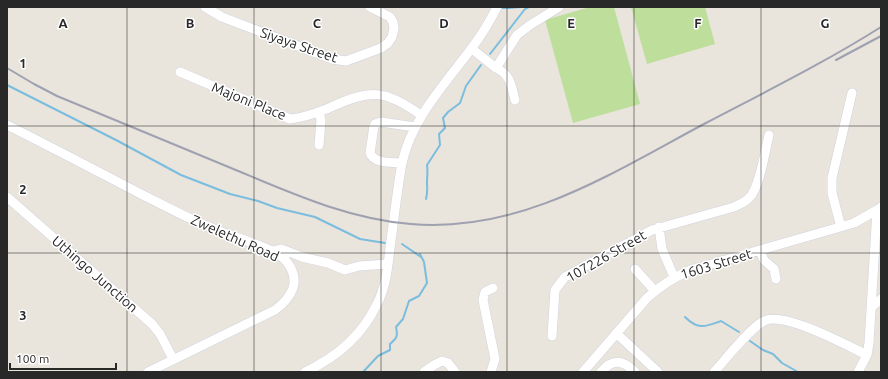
<svg xmlns="http://www.w3.org/2000/svg" width="888" height="379" font-family="Ubuntu,sans-serif">
<style>
.pitch{fill:#bddf9b}
.lines{fill:none;stroke-linecap:round;stroke-linejoin:round}
.stream{stroke:#7bbdde;stroke-width:2}
.minor-casing{stroke:#d1d3df;stroke-width:10}
.minor{stroke:#fff;stroke-width:9}
.rail{stroke:#9fa0b0;stroke-width:2}
.grid{fill:none;stroke:#282828;stroke-width:1;stroke-opacity:0.55}
.labels{text-anchor:middle;dominant-baseline:central;stroke-width:3;stroke-linejoin:round;paint-order:stroke}
.street-label{font-size:14px;fill:#282828;stroke:#fff}
.grid-label{font-size:13px;text-anchor:middle;font-weight:bold;fill:#282828;stroke:#fff;stroke-width:3;stroke-linejoin:round;paint-order:stroke}
</style>
<rect width="100%" height="100%" fill="#e9e4dc"/>
<path class="pitch" d="M590 7H614L640 104 573 123 545 20Z
M631 7H705L715 44 647 64Z"/>
<g class="lines">
<path class="stream" d="M499 8H509L521 7
M490 54 525 9 529 7
M7 85 116 140 181 175 230 194 258 201 277 208 315 217 360 239 385 243
M426 199C428 191 427 189 427 182 427 176 428 171 427 165L440 145 439 134 445 128 443 118 448 112 460 103 466 86 481 65
M402 244 421 257
M685 317C698 330 705 327 721 321L739 332
M750 341 763 350 773 354 782 363 798 372
M363 372 378 356 390 350V344C397 338 398 336 396 327L403 319 409 301 419 296 427 283 424 262 420 254"/>
<defs>
<path id="minor" d="M205 7 222 17 332 59 346 61 381 48 388 43 392 37 394 29 393 22 390 17 370 7
M472 49 496 68 517 35 530 25 559 7
M496 68C511 75 511 85 515 100
M180 72 290 119C304 118 316 113 329 108 371 89 383 89 421 115
M7 125C51 147 95 170 139 193 167 207 194 222 224 233 240 239 277 249 287 262 302 282 291 298 275 310L148 372
M319 145 321 120 319 112
M402 163C393 162 374 164 370 153L374 126 375 124 381 122 415 127
M7 197 152 324 160 334 173 359
M659 227 662 249 674 277
M841 227 832 193V178L852 93
M273 251 281 249 302 257 328 263 345 270 359 266 388 264
M760 251 764 260 774 269 776 279
M635 269 655 291
M872 307 881 299
M616 333 658 372
M552 336 555 290 565 277 652 230 734 207C740 204 746 202 750 197 760 186 765 151 769 135
M305 372C337 357 362 336 377 304 386 287 388 266 390 248 394 219 397 191 402 163 412 118 445 84 471 49 481 36 490 21 497 7
M424 372 434 365 442 361 448 363 455 372
M491 372 495 359 483 300 485 292 493 288
M583 372 647 298C660 286 674 277 691 270L854 223 877 210 881 207
M601 372C613 358 623 360 635 372
M714 372C726 359 749 329 764 321 784 311 846 345 867 355
M858 372 867 355 869 343 877 210"/>
</defs>
<use href="#minor" class="minor-casing"/>
<use href="#minor" class="minor"/>
<path class="rail" d="M836 60 881 36
M7 68 34 84 57 96C115 120 173 144 231 168 289 192 347 219 411 224 521 233 610 174 704 124 763 93 824 63 881 27"/>
</g>
<path class="grid" d="M127 7V372M254 7V372M381 7V372M507 7V372M634 7V372M761 7V372M7 126H881M7 253H881"/>
<g class="labels">
<g class="street-label">
<text transform="translate(299 45) rotate(19)">Siyaya Street</text>
<text transform="translate(249 101) rotate(22)">Majoni Place</text>
<text transform="translate(235 238) rotate(24)">Zwelethu Road</text>
<text transform="translate(606 256) rotate(-30)">107226 Street</text>
<text transform="translate(716 264) rotate(-17)">1603 Street</text>
<text transform="translate(95 274) rotate(41)">Uthingo Junction</text>
</g>
</g>
<g class="grid-label">
<text x="63" y="28">A</text>
<text x="190" y="28">B</text>
<text x="317" y="28">C</text>
<text x="444" y="28">D</text>
<text x="571" y="28">E</text>
<text x="698" y="28">F</text>
<text x="825" y="28">G</text>
<text x="23" y="68">1</text>
<text x="23" y="194">2</text>
<text x="23" y="320">3</text>
</g>
<rect width="888" height="379" fill="none" stroke="#282828" stroke-width="16"/>
<path d="M10 363v6h106v-6" fill="none" stroke="#282828" stroke-width="2"/>
<text x="16" y="363" font-size="12" fill="#282828" stroke="#ffffff" stroke-width="3" paint-order="stroke">100 m</text>
</svg>
